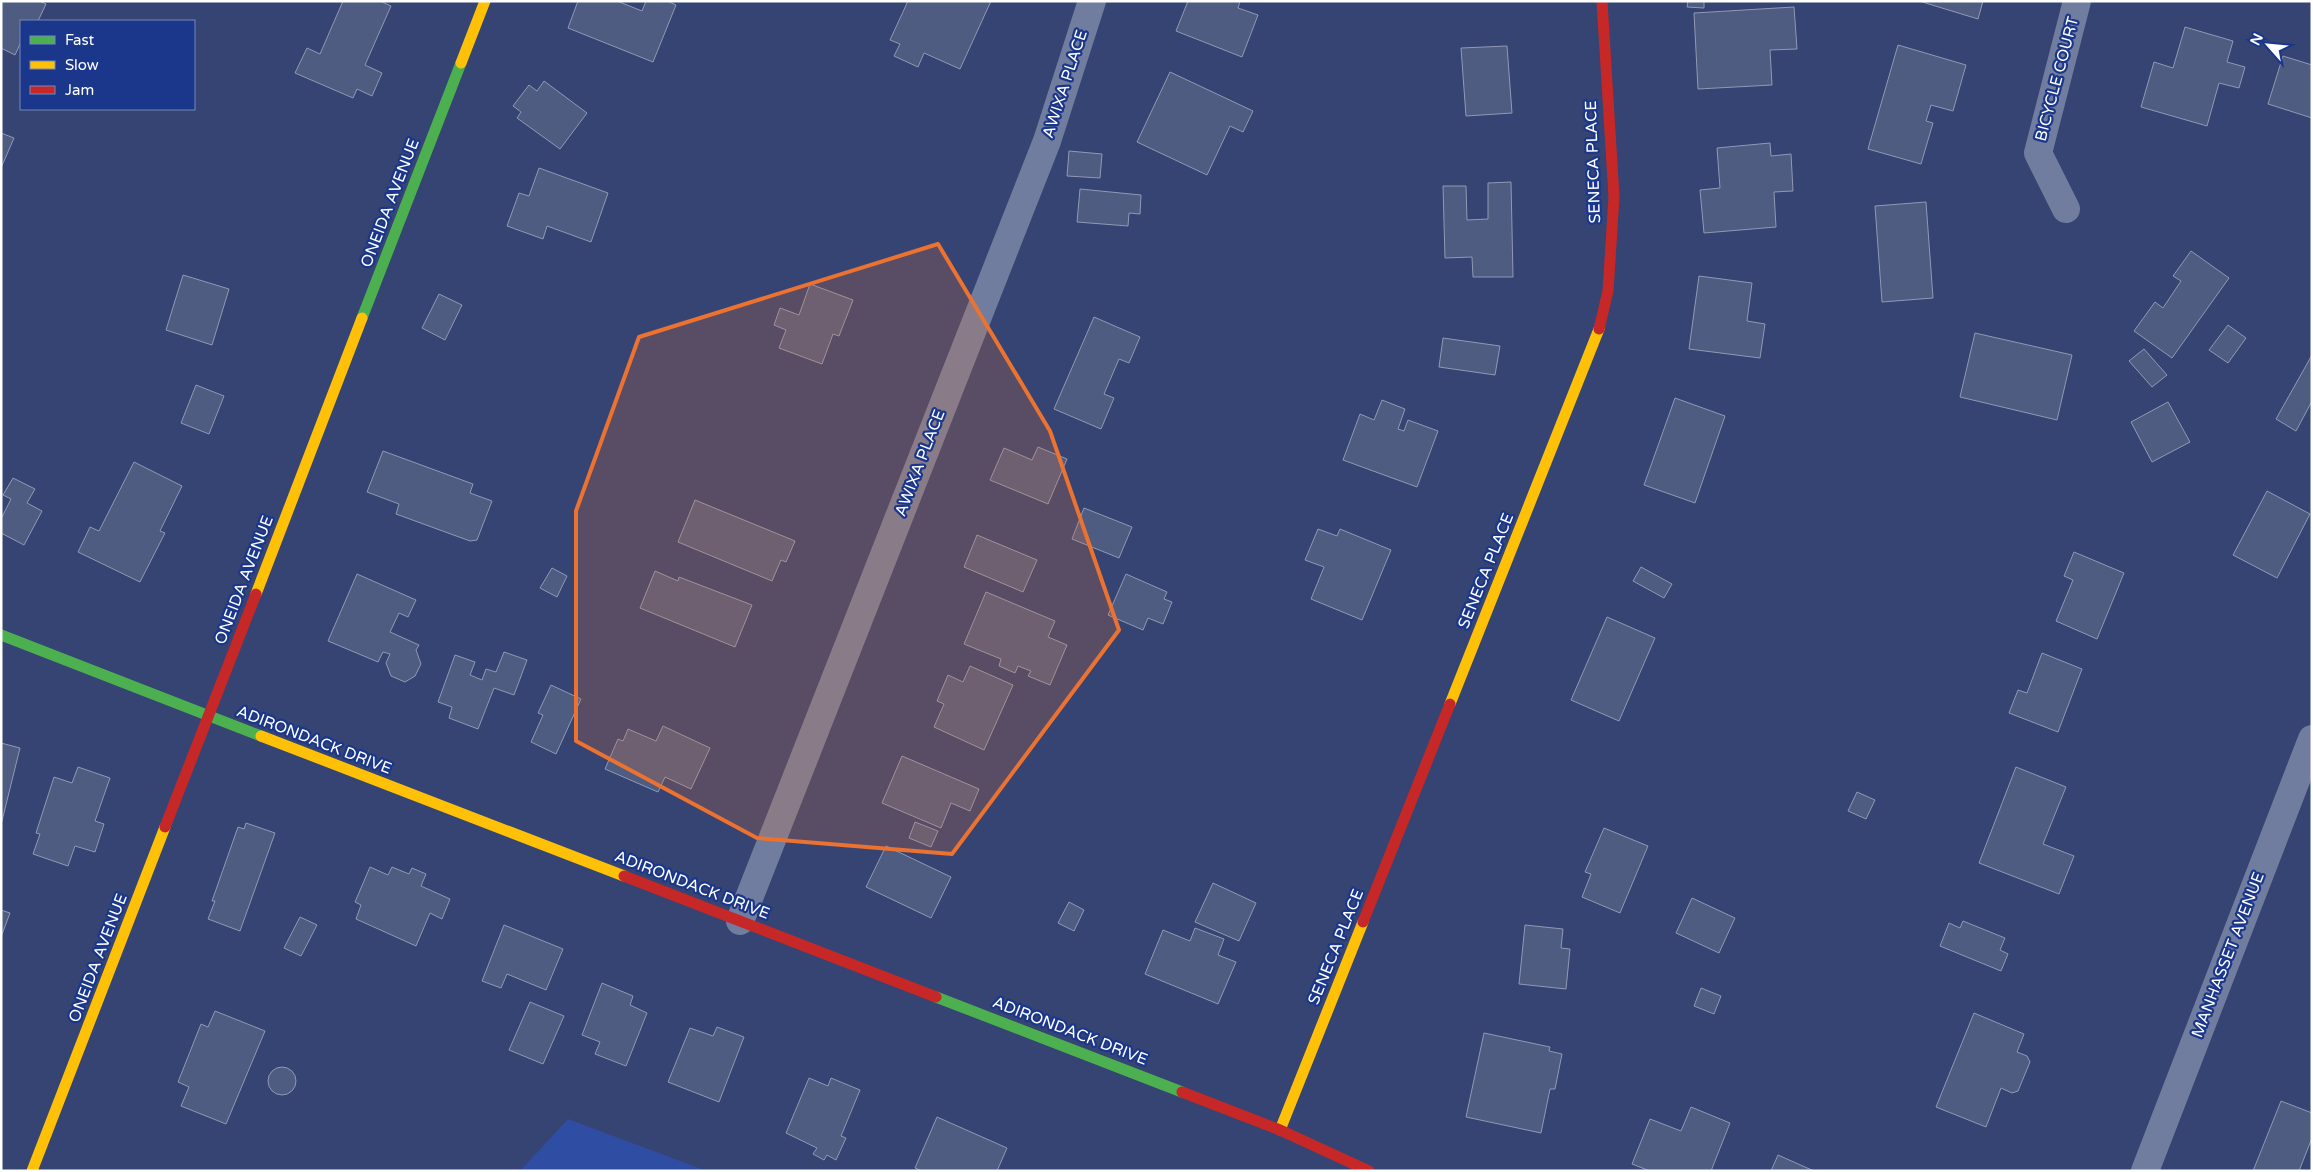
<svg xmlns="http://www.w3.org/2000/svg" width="2313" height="1172" font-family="'Varela Round',sans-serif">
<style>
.green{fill:#2f4da2}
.building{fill:#4f5c81;stroke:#9099b5}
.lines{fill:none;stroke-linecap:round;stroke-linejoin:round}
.street{stroke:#717d9e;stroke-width:28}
.fast{stroke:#4caf50;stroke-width:11}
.slow{stroke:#ffc107;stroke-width:11}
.jam{stroke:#c62828;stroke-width:11}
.marked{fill:#eb7230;fill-opacity:0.2;stroke:#eb7230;stroke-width:4;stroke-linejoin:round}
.labels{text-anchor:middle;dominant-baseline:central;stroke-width:4.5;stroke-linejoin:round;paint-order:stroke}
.street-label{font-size:16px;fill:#fff;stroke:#1b378c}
</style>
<rect width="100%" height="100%" fill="#354472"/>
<path class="green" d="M568 1119 707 1171H520Z"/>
<path class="building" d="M1 1H39L46 4 38 21H21V42L15 55 1 48Z
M343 1H380L391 6 365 65 382 73 372 96 357 89 353 98 295 73 307 48 320 54Z
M578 1H617L642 11 646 1H667L676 5 653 62 568 28Z
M908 1H991L960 69 924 53 918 67 894 56 900 44 890 40Z
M1188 1H1240L1238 8 1258 15 1242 57 1176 31Z
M1688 1H1704V8L1687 7Z
M1919 1H1983L1978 19Z
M1794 7 1797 49 1770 50 1772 85 1698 89 1694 13Z
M2185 27 2233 41 2227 62 2245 67 2239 88 2219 83 2207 126 2141 107 2154 62 2173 68Z
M1898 45 1966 65 1953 111 1931 105 1926 121 1933 123 1921 164 1868 149Z
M1507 46 1512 113 1466 116 1461 48Z
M2283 56 2312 65V118L2268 104Z
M1170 72 1253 111 1243 132 1230 126 1207 175 1137 142Z
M544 81 587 113 560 149 517 118 521 112 513 106 529 85 537 91Z
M1 133 14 138 1 168Z
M1770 143 1771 156 1791 154 1793 191 1774 192 1776 227 1704 233 1700 190 1720 188 1717 148Z
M1069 151 1102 154 1100 178 1067 176Z
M539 168 608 193 591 242 547 226 543 239 507 226 519 193 529 196Z
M1511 182 1513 277H1473L1472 257 1445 258 1443 186H1466L1467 220 1488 219V183Z
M1080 189 1141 195 1140 214 1129 213 1128 226 1077 222Z
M1926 202 1933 298 1882 302 1875 206Z
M2191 251 2229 278 2172 358 2134 331 2155 302 2163 308 2181 281 2173 276Z
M183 275 229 289 212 345 166 330Z
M1699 276 1752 283 1747 321 1765 324 1760 358 1689 349Z
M810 284 853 300 839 336 833 334 822 364 779 348 786 330 774 325 780 308 799 315Z
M439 294 462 305 445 340 422 328Z
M1094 317 1140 337 1129 363 1119 359 1104 394 1114 398 1101 429 1054 409Z
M2228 325 2246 338 2228 363 2209 350Z
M1975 333 2072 355 2057 420 1960 397Z
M1443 338 1500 346 1495 375 1439 367Z
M2144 349 2167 375 2152 387 2129 361Z
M2312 355V401L2296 431 2276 419Z
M196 385 224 396 209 434 181 423Z
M1675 398 1725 416 1695 503 1644 485Z
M1382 400 1405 409 1398 429 1404 431 1408 420 1438 431 1417 487 1343 460 1360 414 1374 420Z
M2168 402 2190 442 2152 462 2131 422Z
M1038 447 1067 459 1048 504 990 480 1004 448 1032 460Z
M383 451 473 484 470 493 492 501 477 540 470 541 396 514 399 504 367 492Z
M134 462 182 486 160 531 165 533 140 582 78 552 90 527 99 531Z
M13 478 35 489 27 503 42 511 24 545 1 533V519L11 499 3 495Z
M2267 491 2310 514 2277 578 2233 555Z
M695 500 795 541 786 562 781 560 772 581 678 542Z
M1084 508 1132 527 1119 558 1072 539Z
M1318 529 1337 536 1340 529 1391 550 1362 620 1311 599 1324 567 1305 560Z
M977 535 1037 560 1023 592 964 567Z
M2074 552 2124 573 2097 639 2056 621 2073 580 2064 576Z
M1641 567 1672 584 1664 598 1633 581Z
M552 568 567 576 557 597 540 588Z
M655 571 678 581 679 577 752 605 735 647 640 608Z
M357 574 416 600 408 617 399 613 390 632 419 645 416 650 421 664 415 676 405 682 391 676 386 663 390 654 383 652 378 662 328 641Z
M1126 574 1167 592 1164 599 1172 602 1163 624 1148 618 1143 630 1108 615Z
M986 592 1055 621 1048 637 1067 645 1050 685 1028 676 1031 671 1018 666 1015 673 999 666 1001 659 964 644Z
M1607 617 1655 638 1619 721 1571 700Z
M504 652 527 660 514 695 494 688 478 729 449 718 452 707 438 702 455 655 475 662 470 675 482 680 486 669 496 672Z
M2042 653 2082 669 2058 732 2009 713 2018 690 2027 693Z
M970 666 1013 685 984 750 934 727 944 704 937 701 948 675 963 682Z
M551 685 581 699 556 754 531 742 543 715 538 713Z
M663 726 710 748 691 789 665 777 658 792 605 769 618 739 623 741 628 729 656 741Z
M1 743 20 748 1 825Z
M902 756 979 789 970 811 951 803 941 828 882 803Z
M78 767 110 778 95 821 104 824 95 852 75 846 68 866 33 854 40 834 36 833 54 777 72 783Z
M2016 767 2066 787 2043 844 2074 856 2059 894 1979 863Z
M1857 792 1875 800 1866 819 1848 811Z
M915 822 938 831 931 847 909 838Z
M246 823 275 833 240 931 208 919 215 901H212L238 827 244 829Z
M1604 828 1648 846 1620 913 1582 897 1591 874 1585 872Z
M886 846 951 877 931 918 866 887Z
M370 867 388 875 392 867 409 874 412 868 426 874 421 886 450 899 442 919 430 913 416 946 356 919 361 905 355 902Z
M1213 883 1256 903 1239 941 1195 922Z
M1692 898 1735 918 1719 953 1676 933Z
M1069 902 1084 910 1074 931 1058 923Z
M1 910 10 913 1 937Z
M300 917 317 925 301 956 284 948Z
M1963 921 2005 938 2000 950 2008 954 2001 971 1940 946 1949 923 1960 928Z
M504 925 563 949 546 990 507 974 501 988 482 981Z
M1525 925 1563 929 1561 948 1570 949 1566 989 1519 984Z
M1195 928 1224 939 1218 955 1236 962 1218 1004 1145 974 1163 930 1190 941Z
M602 983 633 996 630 1005 647 1013 626 1066 595 1054 600 1042 582 1035Z
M1701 988 1721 996 1714 1014 1694 1006Z
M530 1002 564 1016 543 1064 509 1050Z
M215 1011 265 1031 226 1124 181 1106 189 1087 178 1082 201 1024 208 1027Z
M1974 1013 2024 1034 2017 1052 2027 1056 2030 1062 2018 1091 2012 1093 2001 1088 1986 1127 1936 1107Z
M717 1027 744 1037 719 1102 668 1082 690 1028 713 1036Z
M1484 1033 1550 1047 1549 1051 1562 1054 1555 1089H1550L1541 1133 1466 1117Z
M268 1081a14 14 0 1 1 28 0a14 14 0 1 1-28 0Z
M809 1078 828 1086 831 1078 860 1090 841 1136 846 1138 836 1160 827 1155 824 1160 813 1154 817 1148 786 1133Z
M2281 1101 2312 1113V1138L2299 1171H2253Z
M1691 1107 1730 1123 1711 1171H1650L1632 1164 1650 1119 1681 1131Z
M937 1117 1007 1148 997 1171H922L915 1168Z
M1778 1155 1814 1171H1771Z"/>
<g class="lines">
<path class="street" d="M2066 209 2038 153 2077 1
M740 921 1047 141 1092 1
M2145 1171 2312 739"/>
<path class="fast" d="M362 318 461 63
M1 635 261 736
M936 997 1182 1092"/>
<path class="slow" d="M461 63 485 1
M256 594 362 318
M1450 704 1599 329
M261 736 624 876
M1280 1130 1363 922
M32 1171 165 827"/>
<path class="jam" d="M1599 329 1608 291 1614 197 1602 1
M165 827 256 594
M624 876 936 997
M1363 922 1450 704
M1182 1092 1280 1130 1369 1171"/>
</g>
<path class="marked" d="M938 244 1050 431 1119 630 952 854 757 838 576 741V511L639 337Z"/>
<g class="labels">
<g class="street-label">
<text transform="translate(2057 79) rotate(-75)">BICYCLE COURT</text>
<text transform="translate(1065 84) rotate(-72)">AWIXA PLACE</text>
<text transform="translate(1593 162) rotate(-92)">SENECA PLACE</text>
<text transform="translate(390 203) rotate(-69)">ONEIDA AVENUE</text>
<text transform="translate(920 463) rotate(-69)">AWIXA PLACE</text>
<text transform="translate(1486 571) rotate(-68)">SENECA PLACE</text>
<text transform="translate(244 580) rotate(-69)">ONEIDA AVENUE</text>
<text transform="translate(314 740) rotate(21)">ADIRONDACK DRIVE</text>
<text transform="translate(692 885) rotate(21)">ADIRONDACK DRIVE</text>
<text transform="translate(1336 947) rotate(-68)">SENECA PLACE</text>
<text transform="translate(2228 955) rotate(-69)">MANHASSET AVENUE</text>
<text transform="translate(98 958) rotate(-69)">ONEIDA AVENUE</text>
<text transform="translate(1070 1031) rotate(21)">ADIRONDACK DRIVE</text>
</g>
</g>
<rect width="2313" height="1172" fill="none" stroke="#ffffff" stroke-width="5"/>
<rect x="20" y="20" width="175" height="90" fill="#1b378c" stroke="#7687ba"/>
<rect x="30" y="36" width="25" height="8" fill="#4caf50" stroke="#7687ba"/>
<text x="65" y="45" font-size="15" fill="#ffffff">Fast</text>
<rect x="30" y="61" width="25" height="8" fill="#ffc107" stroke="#7687ba"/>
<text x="65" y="70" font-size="15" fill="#ffffff">Slow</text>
<rect x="30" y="86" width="25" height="8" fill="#c62828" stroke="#7687ba"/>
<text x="65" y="95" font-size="15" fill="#ffffff">Jam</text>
<g transform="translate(2268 45) rotate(297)" stroke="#1b378c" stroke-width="4" paint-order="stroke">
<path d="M0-4L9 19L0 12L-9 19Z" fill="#ffffff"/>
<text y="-8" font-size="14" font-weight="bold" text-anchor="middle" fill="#ffffff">N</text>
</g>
</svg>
